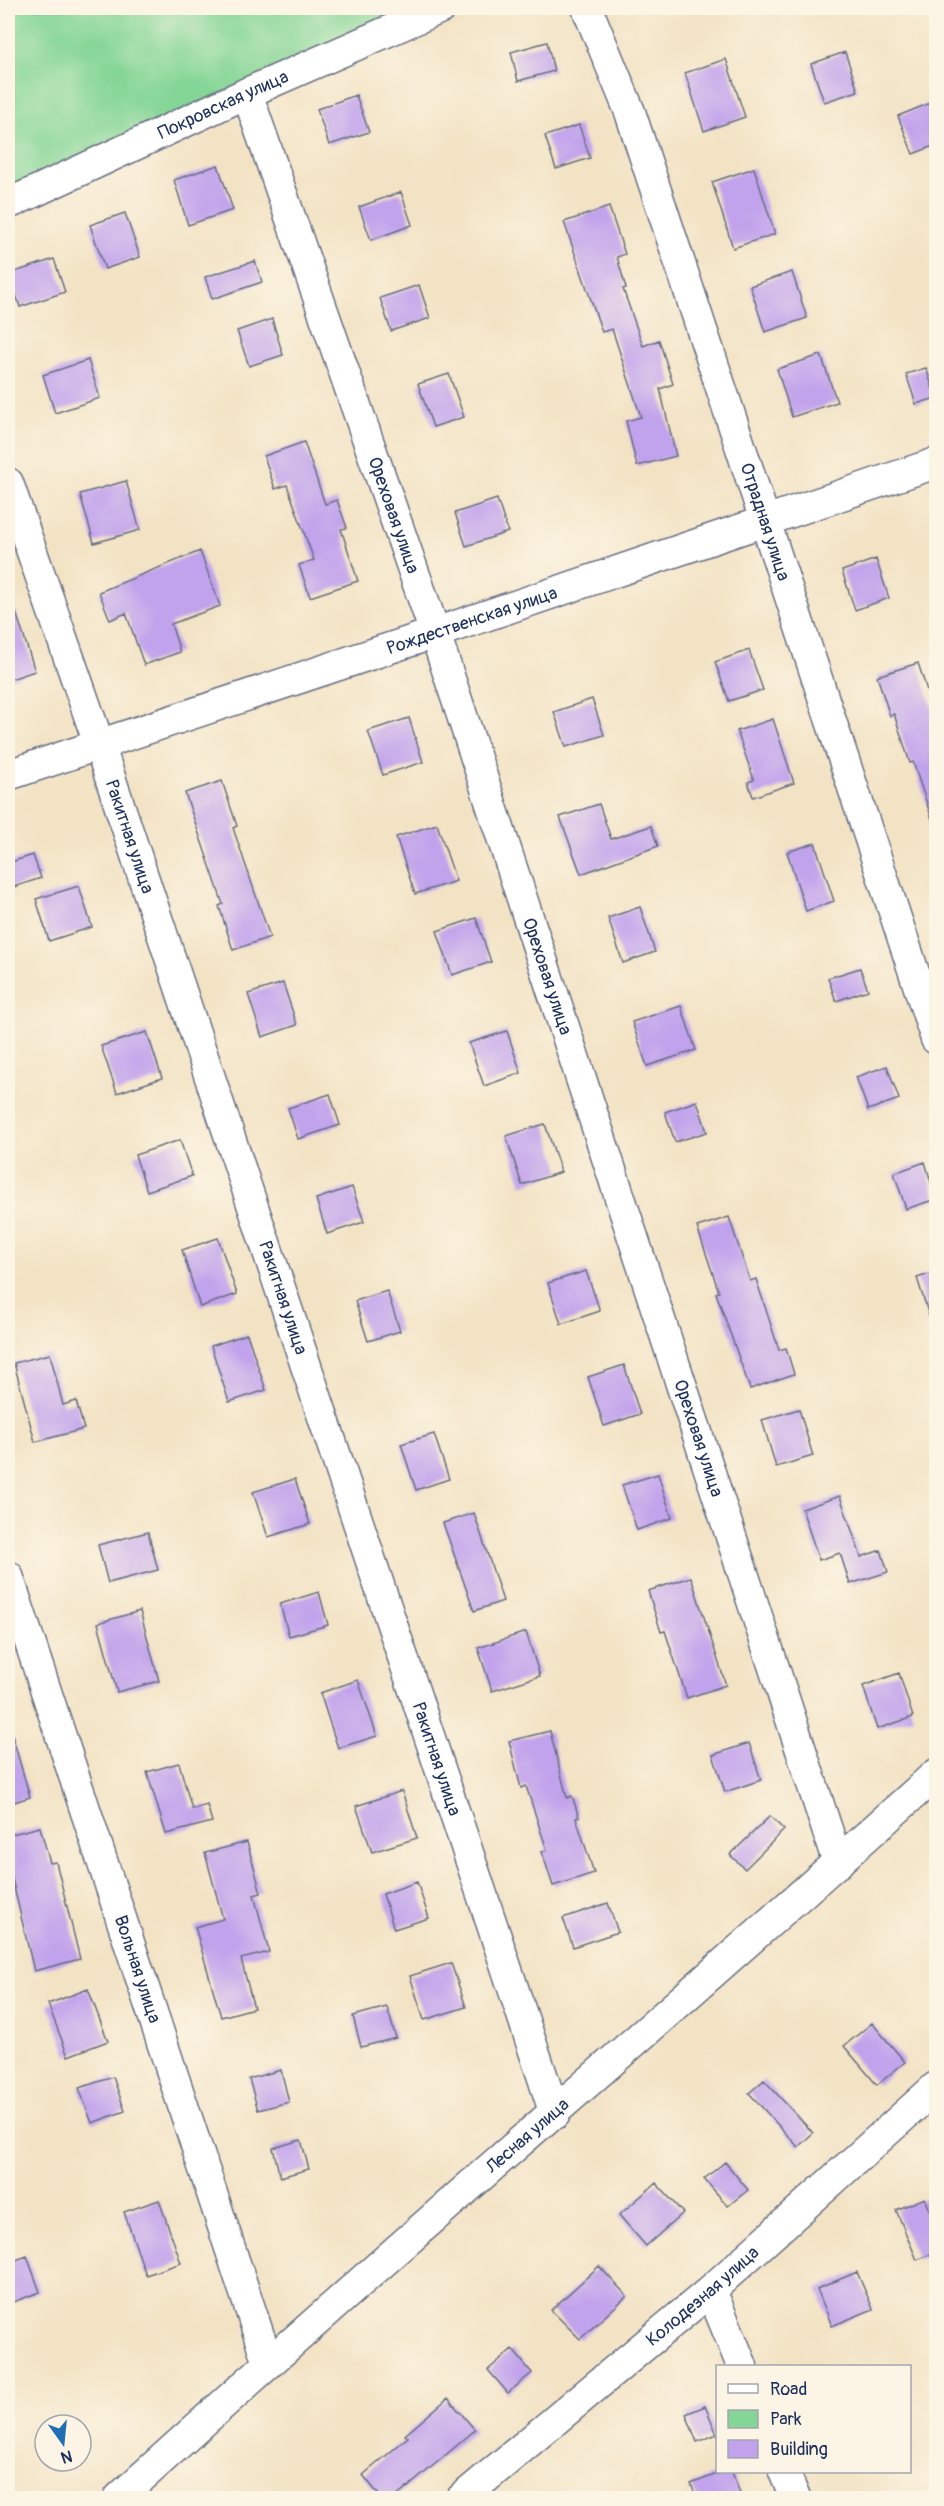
<svg xmlns="http://www.w3.org/2000/svg" width="944" height="2506" font-family="Pangolin,sans-serif">
<style>
.green{fill:#84d696;stroke:#50827a;stroke-width:1.5}
.building{fill:#c1a2ec}
.lines{fill:none;stroke-linecap:round;stroke-linejoin:round}
.minor-casing{stroke:#676e82;stroke-width:33}
.minor{stroke:#fff;stroke-width:30}
.labels{text-anchor:middle;dominant-baseline:central;stroke-width:4.5;stroke-linejoin:round;paint-order:stroke}
.street-label{font-size:18px;fill:#1b2f5e;stroke:#fcf5e5}
</style>
<rect width="100%" height="100%" fill="#fcf5e5"/>
<filter id="ink" filterUnits="userSpaceOnUse"><feTurbulence type="fractalNoise" baseFrequency=".0167" numOctaves="2"/><feDisplacementMap in="SourceGraphic" scale="12" xChannelSelector="R" yChannelSelector="G"/><feConvolveMatrix kernelMatrix="1 2 1 2 8 2 1 2 1" color-interpolation-filters="sRGB"/></filter>
<filter id="wash" filterUnits="userSpaceOnUse"><feTurbulence type="fractalNoise" baseFrequency=".008" numOctaves="4" result="noise"/><feDisplacementMap in="SourceGraphic" scale="24" xChannelSelector="R" yChannelSelector="G"/><feGaussianBlur stdDeviation="1.35" result="paint"/><feColorMatrix in="noise" values="0 0 0 0 0 0 0 0 0 0 0 0 0 0 0 0 0 1.4 0 .05"/><feComposite in="paint" operator="in"/></filter>
<g filter="url(#wash)">
<rect width="100%" height="100%" fill="#f3e3c5"/>
<path class="green" d="M8 8H408L8 191Z"/>
<g id="blocks">
<path class="building" d="M547 42 554 71 518 81 511 52Z
M845 52 858 91 824 102 811 64Z
M726 59 745 117 704 131 685 73Z
M356 95 369 132 329 145 317 109Z
M930 103 936 120V145L913 154 898 116Z
M579 125 590 158 556 169 545 136Z
M218 165 233 210 188 225 174 180Z
M754 168 775 234 733 248 712 182Z
M401 192 412 225 371 240 359 207Z
M609 207 625 254 617 257 626 288 623 289 643 346 659 340 673 384 660 389 676 456 637 466 626 421 641 417 612 329 602 332 564 222Z
M125 213 140 257 105 269 90 225Z
M54 259 65 292 20 307 9 274Z
M255 261 262 282 212 299 205 277Z
M792 272 807 318 765 332 750 286Z
M419 285 430 318 391 331 380 298Z
M272 319 283 355 249 366 237 331Z
M821 355 837 402 792 417 777 369Z
M88 360 100 398 55 413 43 375Z
M926 368 936 398 916 404 906 374Z
M449 374 464 417 433 427 418 384Z
M304 442 325 504 337 500 347 528 341 529 358 581 310 597 299 565 314 560 287 485 275 489 264 456Z
M126 481 140 530 94 543 80 494Z
M497 499 508 532 466 546 455 513Z
M200 551 220 606 171 624 180 652 144 665 126 613 110 620 99 592Z
M876 559 889 598 855 610 842 571Z
M11 597 35 671 8 680V598Z
M749 650 763 690 729 701 715 662Z
M918 663 936 718V822H933L913 762 910 763 894 714 890 716 877 676Z
M592 699 604 735 566 747 554 712Z
M409 718 423 762 383 775 368 731Z
M773 719 794 783 753 797 748 782 754 780 737 731Z
M222 781 237 826 233 828 270 937 233 950 219 906 223 904 185 793Z
M599 804 611 839 651 826 658 846 581 874 560 817Z
M437 824 456 881 415 894 396 837Z
M815 843 834 901 806 911 787 852Z
M33 855 41 878 8 889V863Z
M79 886 92 927 49 941 36 899Z
M640 907 655 952 623 963 608 918Z
M476 918 491 962 452 975 437 931Z
M860 968 868 990 836 1001 828 978Z
M283 983 297 1025 262 1037 248 994Z
M681 1006 696 1050 647 1066 632 1022Z
M507 1031 521 1073 484 1086 469 1043Z
M147 1032 162 1078 117 1093 101 1046Z
M887 1066 899 1099 868 1110 856 1077Z
M330 1094 340 1125 298 1139 288 1108Z
M697 1101 707 1132 675 1142 665 1112Z
M545 1124 561 1172 522 1185 506 1136Z
M180 1140 192 1176 147 1191 135 1155Z
M925 1162 936 1199 906 1209 894 1173Z
M352 1187 364 1222 327 1234 316 1199Z
M729 1217 750 1281 756 1279 779 1350 786 1348 794 1374 750 1389 716 1293 719 1292 697 1227Z
M218 1238 237 1294 200 1307 182 1250Z
M586 1271 600 1311 561 1324 548 1283Z
M936 1272V1327L933 1328 917 1278Z
M387 1291 400 1331 368 1341 355 1301Z
M247 1334 266 1390 229 1402 211 1346Z
M50 1354 63 1405 76 1401 84 1429 35 1442 14 1363Z
M624 1365 640 1414 604 1426 588 1377Z
M799 1409 813 1456 776 1467 762 1420Z
M434 1434 449 1479 416 1490 401 1444Z
M658 1474 672 1518 637 1530 622 1485Z
M295 1479 310 1524 268 1537 253 1492Z
M840 1496 861 1557 881 1550 888 1572 850 1584 840 1553 819 1560 802 1509Z
M474 1513 503 1601 474 1611 443 1523Z
M148 1532 158 1570 108 1583 98 1545Z
M691 1577 726 1685 687 1698 665 1631 661 1632 648 1591Z
M319 1592 328 1625 289 1636 280 1604Z
M140 1611 159 1681 117 1692 98 1623Z
M526 1632 540 1676 492 1691 478 1648Z
M899 1673 913 1717 877 1729 863 1686Z
M358 1680 377 1736 338 1748 320 1693Z
M550 1731 567 1798 572 1796 579 1817 576 1818 594 1873 553 1886 542 1852 547 1850 526 1786 521 1788 509 1741Z
M12 1735 30 1797 8 1804V1736Z
M749 1743 761 1780 725 1792 713 1755Z
M179 1763 192 1809 207 1805 212 1822 166 1834 147 1772Z
M402 1791 417 1838 372 1852 356 1806Z
M770 1816 784 1830 745 1869 730 1855Z
M40 1827 50 1863 56 1862 80 1959 34 1971 8 1862V1835Z
M247 1842 261 1893 254 1895 269 1952 241 1959 254 2008 221 2017 195 1927 223 1919 205 1853Z
M417 1882 429 1918 394 1929 383 1894Z
M608 1903 618 1932 573 1947 563 1918Z
M451 1963 466 2007 424 2020 410 1976Z
M88 1989 108 2041 68 2056 48 2004Z
M387 2007 396 2038 361 2047 353 2016Z
M872 2023 905 2062 877 2085 844 2046Z
M281 2070 289 2102 258 2110 249 2079Z
M113 2077 125 2111 92 2123 79 2088Z
M764 2080 813 2133 798 2147 749 2093Z
M301 2140 309 2169 280 2177 273 2148Z
M725 2162 748 2190 728 2206 704 2179Z
M656 2183 683 2213 646 2246 619 2215Z
M925 2198 936 2226V2252L917 2260 896 2210Z
M159 2200 181 2263 146 2275 124 2212Z
M27 2256 40 2292 8 2304V2263Z
M599 2266 627 2296 580 2339 551 2310Z
M857 2272 873 2309 832 2326 817 2289Z
M512 2349 532 2373 508 2393 488 2370Z
M448 2398 475 2430 394 2499H382L363 2475 408 2437 405 2435Z
M705 2406 717 2434 697 2442 686 2414Z
M722 2472H732L742 2499H697L691 2484Z"/>
</g>
</g>
<g filter="url(#ink)">
<use href="#blocks" fill-opacity="0" stroke="#676e82" stroke-width="1.5"/>
<g class="lines">
<defs>
<g id="minor">
<path id="s1" d="M587 8 630 112 936 1039"/>
<path id="s2" d="M247 93 435 633 838 1863"/>
<path id="s3" d="M8 204 247 93 441 8"/>
<path id="s4" d="M8 483 99 744 555 2114"/>
<path id="s5" d="M8 775 435 633 936 463"/>
<path id="s6" d="M8 1576 268 2363"/>
<path d="M711 2290 742 2366"/>
<path d="M784 2472 795 2498"/>
<path id="s7" d="M119 2498C388 2253 666 2018 936 1774"/>
<path id="s8" d="M462 2498 711 2290 936 2087"/>
</g>
</defs>
<use href="#minor" class="minor-casing"/>
<use href="#minor" class="minor"/>
</g>
</g>
<g class="labels">
<g class="street-label">
<text stroke="none"><textPath href="#s3" startOffset="237">Покровская улица</textPath></text>
<text stroke="none"><textPath href="#s2" startOffset="447">Ореховая улица</textPath></text>
<text stroke="none"><textPath href="#s1" startOffset="544">Отрадная улица</textPath></text>
<text stroke="none"><textPath href="#s5" startOffset="489">Рождественская улица</textPath></text>
<text stroke="none"><textPath href="#s4" startOffset="374">Ракитная улица</textPath></text>
<text stroke="none"><textPath href="#s2" startOffset="933">Ореховая улица</textPath></text>
<text stroke="none"><textPath href="#s4" startOffset="860">Ракитная улица</textPath></text>
<text stroke="none"><textPath href="#s2" startOffset="1419">Ореховая улица</textPath></text>
<text stroke="none"><textPath href="#s4" startOffset="1346">Ракитная улица</textPath></text>
<text stroke="none"><textPath href="#s6" startOffset="414">Вольная улица</textPath></text>
<text stroke="none"><textPath href="#s7" startOffset="546">Лесная улица</textPath></text>
<text stroke="none"><textPath href="#s8" startOffset="314">Колодезная улица</textPath></text>
</g>
</g>
<rect width="944" height="2506" fill="none" stroke="#fcf5e5" stroke-width="30"/>
<rect x="716" y="2365" width="195" height="108" fill="#fcf5e5" stroke="#a2a6af" stroke-width="1.5"/>
<rect x="728" y="2384" width="30" height="9" fill="#ffffff" stroke="#a2a6af" stroke-width="1.5"/>
<text x="770" y="2395" font-size="18" fill="#1b2f5e">Road</text>
<rect x="728" y="2410" width="30" height="18" fill="#84d696" stroke="#a2a6af" stroke-width="1.5"/>
<text x="770" y="2425" font-size="18" fill="#1b2f5e">Park</text>
<rect x="728" y="2440" width="30" height="18" fill="#c1a2ec" stroke="#a2a6af" stroke-width="1.5"/>
<text x="770" y="2455" font-size="18" fill="#1b2f5e">Building</text>
<g transform="translate(63 2443) rotate(165)"><circle r="28" fill="#fcf5e5" stroke="#a2a6af" stroke-width="1.5"/>
<path d="M0-4.5L10 22L0 15L-10 22Z" fill="#1f6fb2"/>
<text y="-9" font-size="16" font-weight="bold" text-anchor="middle" fill="#1b2f5e">N</text>
</g>
</svg>
